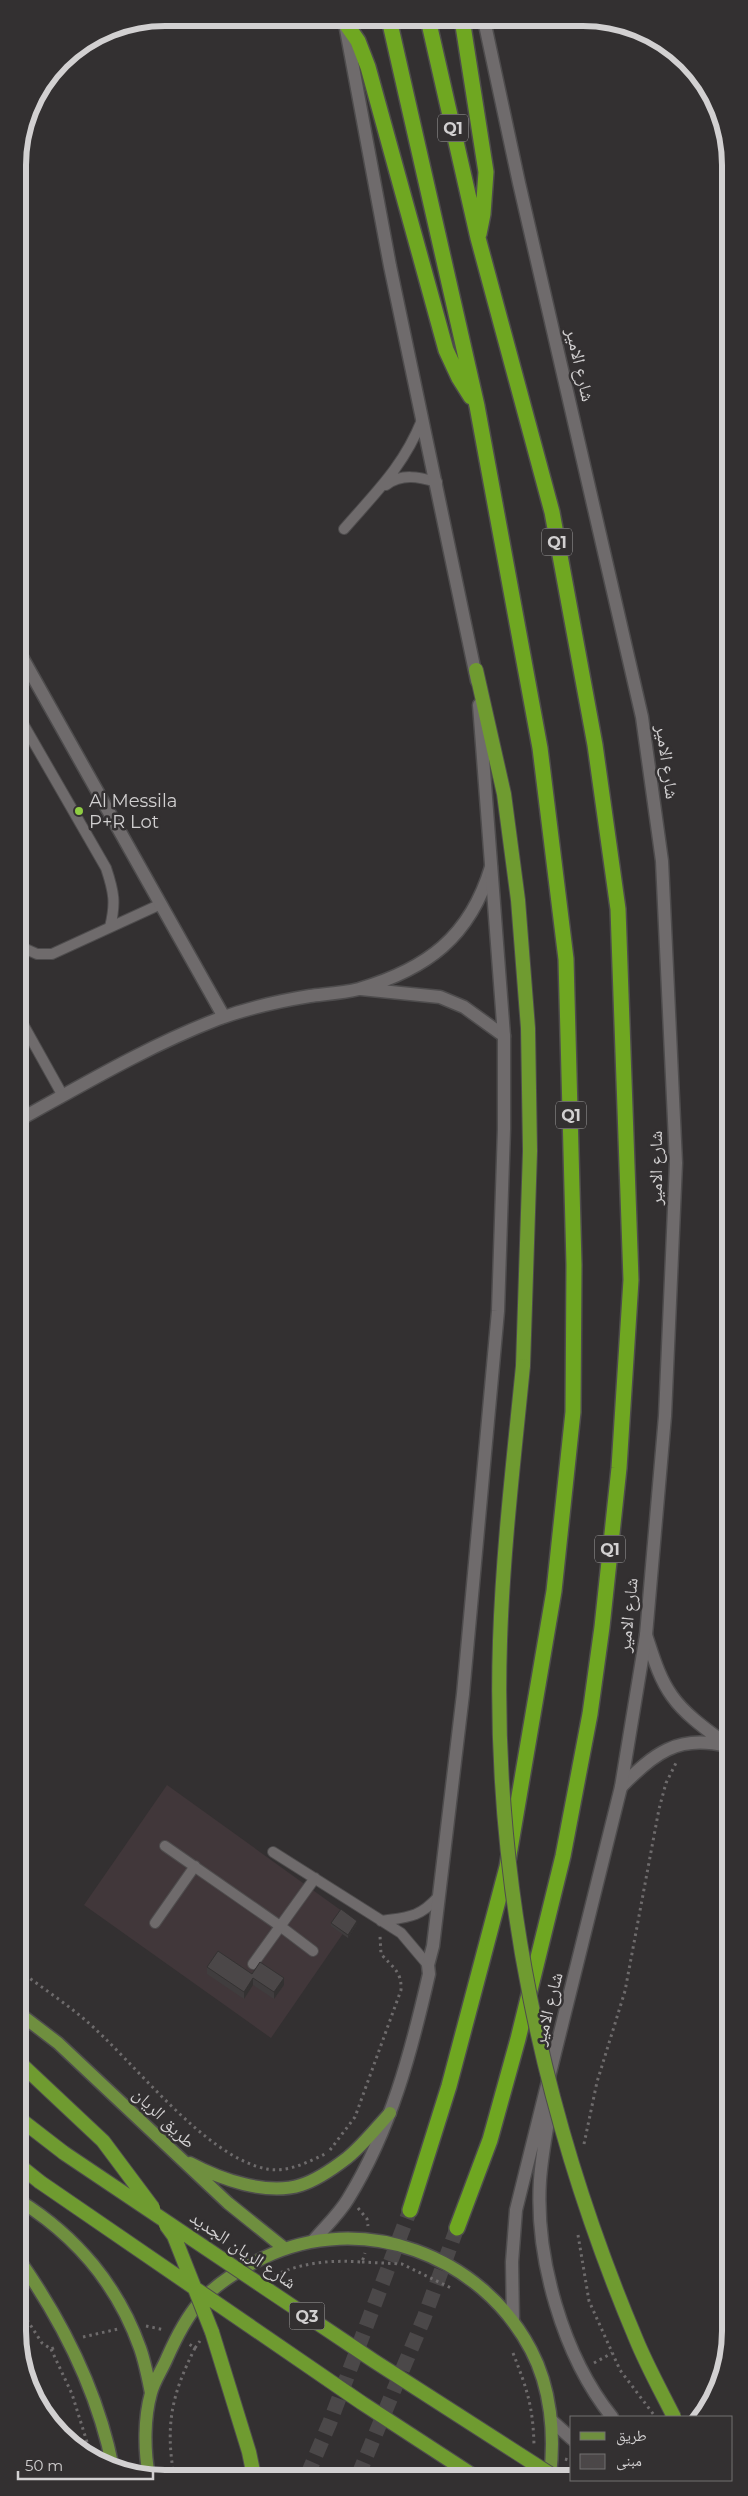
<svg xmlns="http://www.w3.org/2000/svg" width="748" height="2496" font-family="Montserrat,'Noto Naskh Arabic',sans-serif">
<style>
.built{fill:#41373a}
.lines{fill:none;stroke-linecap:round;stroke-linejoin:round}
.motorway-tunnel{stroke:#4b4849;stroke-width:15;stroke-dasharray:15 8;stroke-linecap:butt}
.service-casing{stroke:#4e4c4d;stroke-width:12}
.minor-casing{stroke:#4e4c4d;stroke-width:15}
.tertiary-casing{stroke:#4e4c4d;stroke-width:15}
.secondary-casing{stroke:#4e4c4d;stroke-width:15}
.primary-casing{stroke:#4e4c4d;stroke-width:15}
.trunk-casing{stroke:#4e4c4d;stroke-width:16}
.motorway-casing{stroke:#4e4c4d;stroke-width:18}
.path{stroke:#6e6b6c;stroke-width:3;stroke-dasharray:2.5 4;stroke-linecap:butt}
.service{stroke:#6f6b6c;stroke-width:10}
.minor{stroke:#6f6b6c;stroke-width:12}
.tertiary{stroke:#6f6b6c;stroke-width:12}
.secondary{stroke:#6f6b6c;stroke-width:12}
.primary{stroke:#6f8f3f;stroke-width:12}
.trunk{stroke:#6f9b30;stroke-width:14}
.motorway{stroke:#6fa721;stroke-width:15}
.trunk-bridge-casing{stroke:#4e4c4d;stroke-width:16;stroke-linecap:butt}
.trunk-bridge{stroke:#6f9b30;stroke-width:14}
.wall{fill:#403d3e}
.shaded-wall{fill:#343232}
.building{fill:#4b4748;stroke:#343232}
.poi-dot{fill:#8fcd42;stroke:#333031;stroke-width:2}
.labels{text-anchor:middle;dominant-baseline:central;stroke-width:5;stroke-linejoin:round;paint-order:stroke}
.shield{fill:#333031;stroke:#a2a0a1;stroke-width:1}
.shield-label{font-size:16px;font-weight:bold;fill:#d2d0d1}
.street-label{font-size:18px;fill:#d2d0d1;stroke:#333031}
.poi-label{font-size:18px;fill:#d2d0d1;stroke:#333031;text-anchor:start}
.rim{fill:none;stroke:#d2d0d1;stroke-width:6}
</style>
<rect width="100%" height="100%" fill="#333031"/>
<path class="built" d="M167 1785 353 1919 271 2038 84 1905Z"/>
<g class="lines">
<path class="motorway-tunnel" d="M307 2476 330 2422 410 2210
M358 2476 424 2318 457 2228"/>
<defs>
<path id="service" d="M386 485C402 473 419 477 437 482
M344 529C376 492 403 467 422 420
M18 715 106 868C114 892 116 903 110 927
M19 946 37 954H52L161 904
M19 1017 63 1096
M165 1846 280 1926 313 1951
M273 1852 401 1933 428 1965
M381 1921C408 1917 419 1918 438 1897
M155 1923 195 1866
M253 1964 315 1878"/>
<path id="minor" d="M18 650 224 1017
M361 989 440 997 464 1007 504 1036
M19 1120C84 1084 148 1046 218 1019 248 1008 279 1001 310 996 326 994 343 993 359 989 427 969 470 937 491 867
M646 1635C653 1656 659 1678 672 1696 686 1716 710 1732 730 1747
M621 1787C653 1754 678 1734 726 1746"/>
<path id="tertiary" d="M551 2420 572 2439"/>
<path id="secondary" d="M484 20 519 183 642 717 662 861 676 1163 665 1416 646 1635 621 1787 516 2210 512 2262 513 2321
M345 24 390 266 477 681
M552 2097C548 2124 542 2152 540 2180 535 2258 563 2356 612 2417
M314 2240C325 2227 339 2214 348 2199 391 2129 411 2053 429 1974L428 1965 433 1946 463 1694 498 1311 504 1129V1036L479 705"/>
<path id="primary" d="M20 2014 58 2043 228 2203 284 2248
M190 2163C220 2179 267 2196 301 2185 317 2180 334 2168 347 2158 363 2145 376 2128 390 2113
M20 2201C76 2236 118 2286 140 2348 145 2362 148 2378 151 2393
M20 2261C64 2324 98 2392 113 2468
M149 2476C144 2450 144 2418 151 2393 154 2381 162 2370 167 2358 175 2340 185 2319 199 2303 217 2283 240 2269 263 2258 362 2210 481 2255 531 2350 551 2388 555 2434 550 2476"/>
<path id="trunk" d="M476 670 504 794 518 900 528 1028 530 1151 523 1366
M20 2119 64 2153
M20 2166 40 2182
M212 2332 249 2452 254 2476"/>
<path id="motorway" d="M389 19 477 406 540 748 566 959 574 1265 573 1412 554 1591 507 1867 449 2086 410 2210
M428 19 478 238 552 512 595 745 618 909 631 1280 619 1468 602 1627 590 1714 563 1856 518 2039 490 2140 457 2228
M462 19 486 172 483 214 479 234
M344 21 358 41 368 67 446 350 459 378 471 397"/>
</defs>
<use href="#service" class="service-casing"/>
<use href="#minor" class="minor-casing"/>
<use href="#tertiary" class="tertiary-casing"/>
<use href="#secondary" class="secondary-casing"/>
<use href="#primary" class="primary-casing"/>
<use href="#trunk" class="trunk-casing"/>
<use href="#motorway" class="motorway-casing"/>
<path class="path" d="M20 1971C41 1987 64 2002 84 2019 134 2061 204 2157 267 2169 287 2173 308 2162 325 2154
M584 2144 597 2082 625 1991 659 1809 666 1783 676 1763
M330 2150 355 2117 401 1990C402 1971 392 1967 381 1954L380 1936
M358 2208 367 2219 368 2226
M578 2235 589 2301 620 2370 654 2415
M362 2262 402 2264 453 2289
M275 2275C304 2262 331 2260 362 2262L365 2253
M20 2309 42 2343 51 2349 56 2347
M146 2326 165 2330
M83 2337 118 2329
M195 2348 200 2341
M51 2349 72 2394 92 2458
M513 2353C527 2389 533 2406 534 2445
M594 2363 612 2353
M565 2459 572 2461
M174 2476C165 2424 172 2394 195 2348L189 2344"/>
<use href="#service" class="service"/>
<use href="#minor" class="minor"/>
<use href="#tertiary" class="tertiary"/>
<use href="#secondary" class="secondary"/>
<use href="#primary" class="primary"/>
<use href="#trunk" class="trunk"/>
<use href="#motorway" class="motorway"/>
<defs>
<path id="trunk-bridge" d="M523 1366C514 1457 503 1549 500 1641 492 1881 543 2119 636 2339 647 2366 661 2391 674 2417
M20 2063 103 2141 153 2208
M64 2153 374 2361 553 2476
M40 2182 362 2403 474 2476
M166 2225 174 2236 212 2332"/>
</defs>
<use href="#trunk-bridge" class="trunk-bridge-casing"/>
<use href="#trunk-bridge" class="trunk-bridge"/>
</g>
<path class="wall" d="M331 1923 357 1924 348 1938 331 1926Z
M207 1967 252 1974 284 1985 274 1999 253 1985 244 1999 207 1974Z"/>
<path class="shaded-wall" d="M357 1921V1924L348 1938V1935Z
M253 1978V1985L244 1999V1992Z
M284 1978V1985L274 1999V1992Z"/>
<path class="building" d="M341 1909 357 1921 348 1935 331 1923Z
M218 1951 252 1974 260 1962 284 1978 274 1992 253 1978 244 1992 207 1967Z"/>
<circle class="poi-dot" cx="79" cy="811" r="5"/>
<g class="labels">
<g class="shield">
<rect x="438" y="114.5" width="30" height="27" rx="4"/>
<rect x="542" y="528.5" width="30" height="27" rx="4"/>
<rect x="556" y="1101.5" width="30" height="27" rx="4"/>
<rect x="595" y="1535.5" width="30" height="27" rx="4"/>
<rect x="289.5" y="2302.5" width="35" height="27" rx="4"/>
</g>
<g class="shield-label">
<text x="453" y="128">Q1</text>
<text x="557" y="542">Q1</text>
<text x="571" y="1115">Q1</text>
<text x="610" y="1549">Q1</text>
<text x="307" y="2316">Q3</text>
</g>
<g class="street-label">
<text transform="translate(580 365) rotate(77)">شارع الامير</text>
<text transform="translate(667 762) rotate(82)">شارع الامير</text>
<text transform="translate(656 1168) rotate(-90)">شارع الامير</text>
<text transform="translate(628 1615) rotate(-84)">شارع الامير</text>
<text transform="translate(548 2009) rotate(-76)">شارع الامير</text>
<text transform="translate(164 2118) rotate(44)">طريق الريان</text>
<text transform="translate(243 2250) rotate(34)">شارع الريان الجديد</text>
</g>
<g class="poi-label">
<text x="89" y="801">Al Messila<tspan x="89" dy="21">P+R Lot</tspan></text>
</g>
</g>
<path d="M0 0H748V2496H0ZM165 26H583A139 139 0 0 1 722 165V2331A139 139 0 0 1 583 2470H165A139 139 0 0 1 26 2331V165A139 139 0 0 1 165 26Z" fill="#333031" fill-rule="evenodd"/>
<path class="rim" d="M165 26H583A139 139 0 0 1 722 165V2331A139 139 0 0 1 583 2470H165A139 139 0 0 1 26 2331V165A139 139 0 0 1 165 26Z"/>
<rect x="570" y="2416" width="162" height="65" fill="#333031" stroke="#737071"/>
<rect x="580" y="2432" width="25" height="8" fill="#6f8f3f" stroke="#737071"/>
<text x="616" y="2441" font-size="15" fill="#d2d0d1">طريق</text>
<rect x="580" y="2454" width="25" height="15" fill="#4b4748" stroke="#737071"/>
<text x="616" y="2466" font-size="15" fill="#d2d0d1">مبنى</text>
<path d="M18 2471v8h135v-8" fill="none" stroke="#d2d0d1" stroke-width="2.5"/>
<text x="25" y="2471" font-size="15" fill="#d2d0d1" stroke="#333031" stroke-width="4" paint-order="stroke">50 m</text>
</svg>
